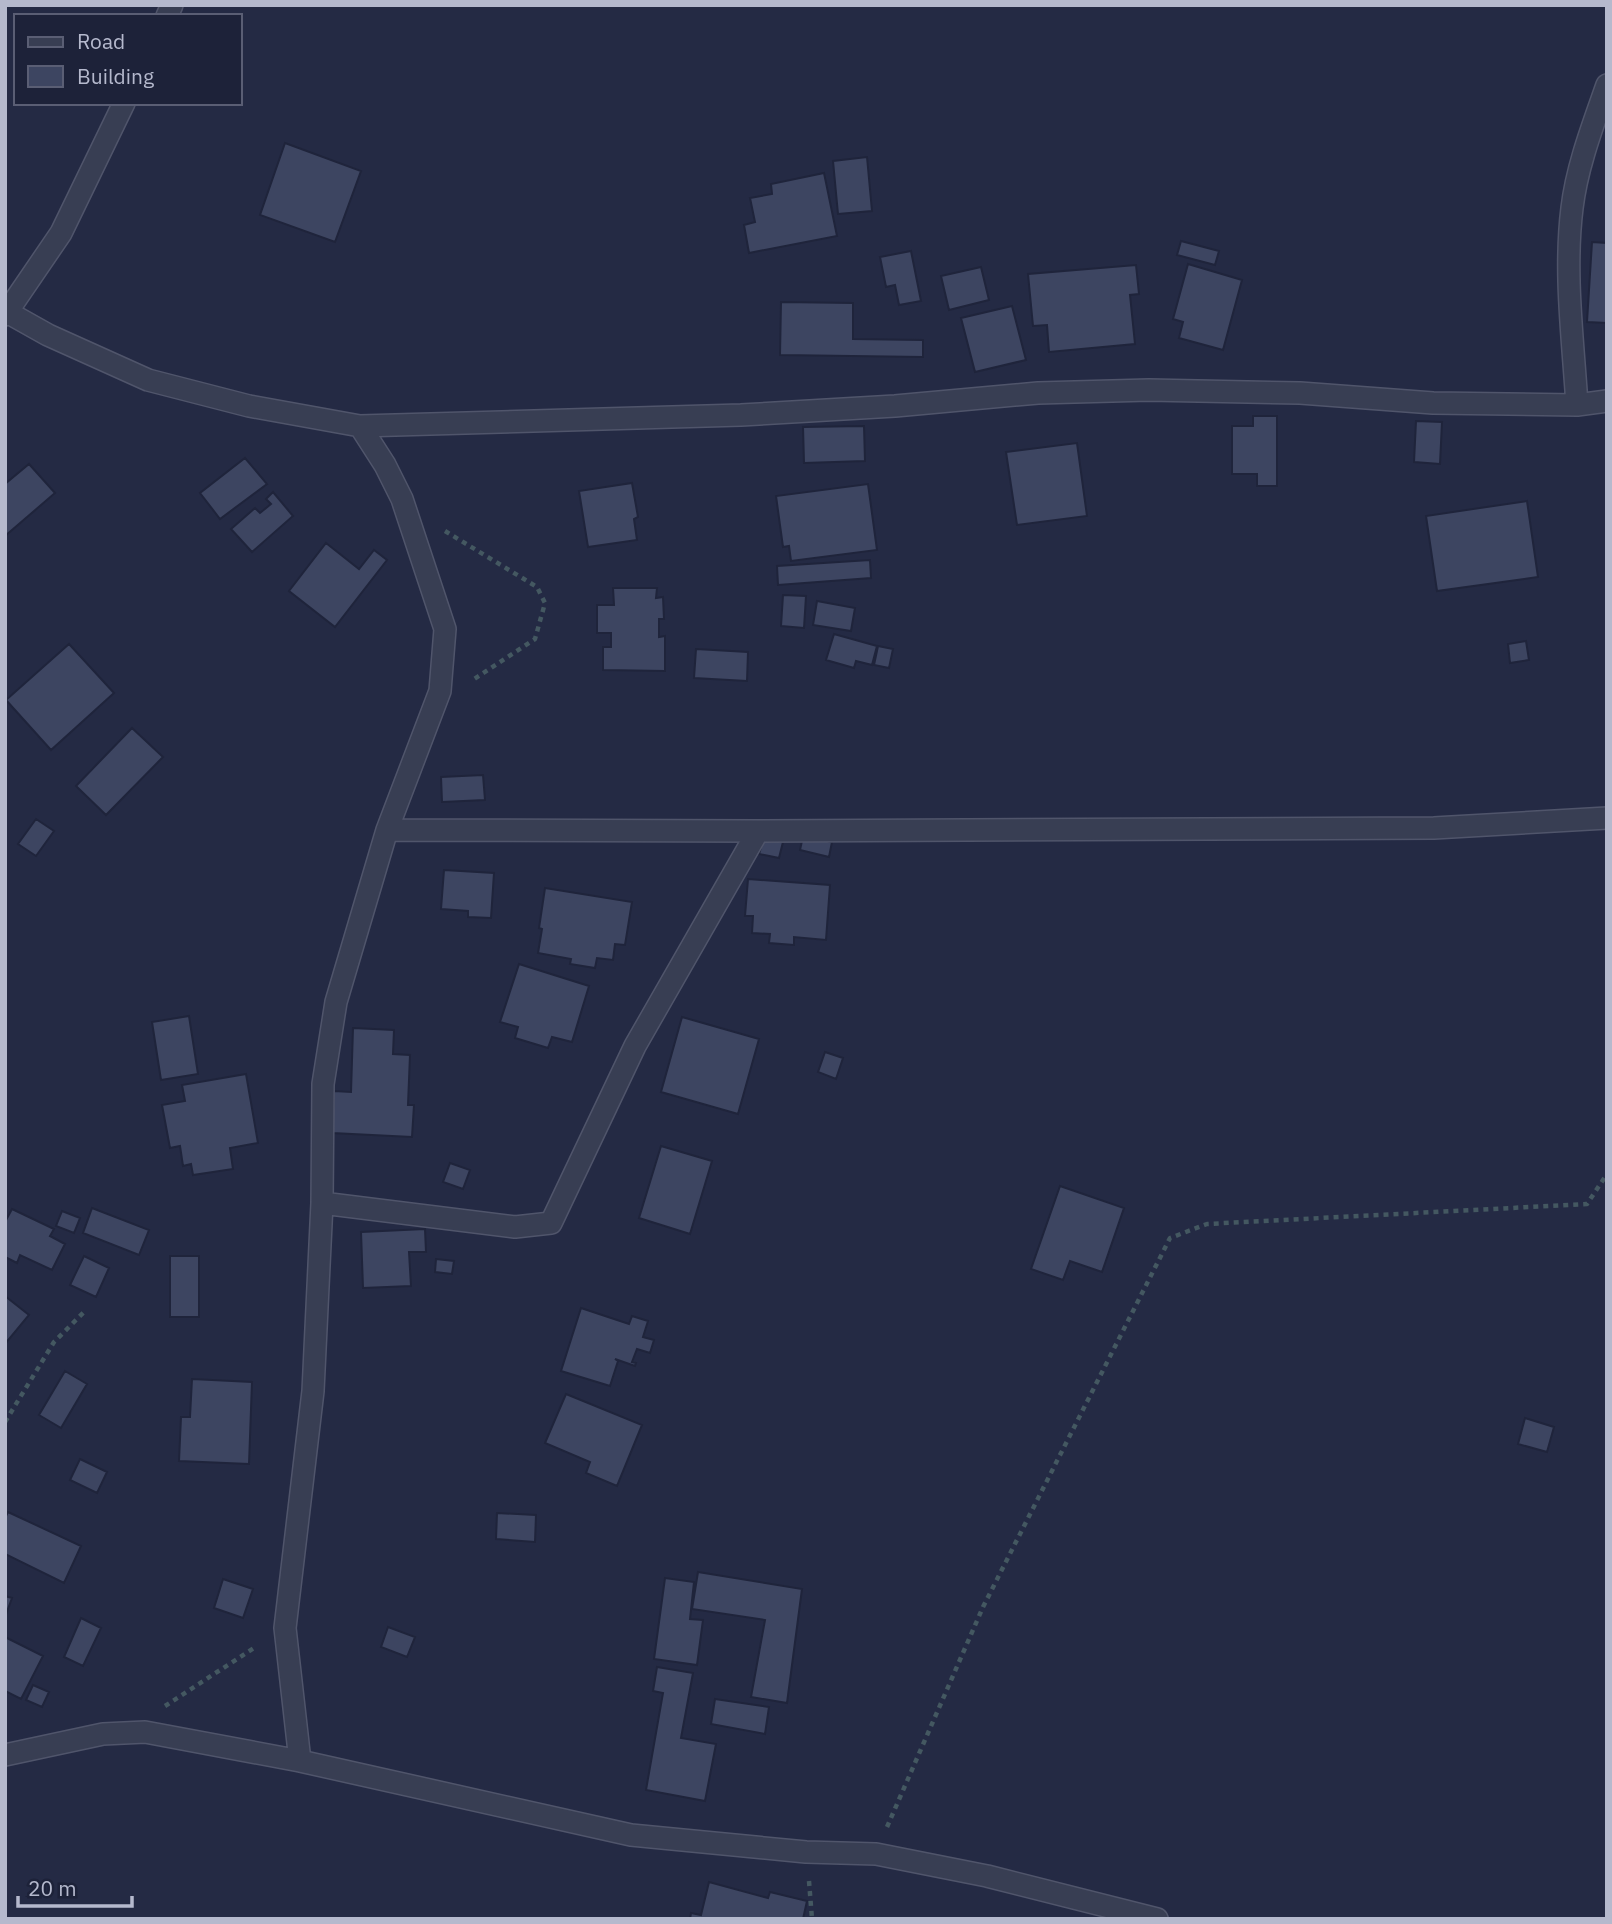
<svg xmlns="http://www.w3.org/2000/svg" width="1612" height="1924" font-family="'IBM Plex Sans',sans-serif">
<style>
.building{fill:#3d4561;stroke:#1f243b;stroke-width:2}
.lines{fill:none;stroke-linecap:round;stroke-linejoin:round}
.minor-casing{stroke:#50556b;stroke-width:24}
.path{stroke:#445861;stroke-width:4.5;stroke-dasharray:5 5;stroke-linecap:butt}
.minor{stroke:#383e53;stroke-width:21}
</style>
<rect width="100%" height="100%" fill="#242a44"/>
<path class="building" d="M285 143 361 171 335 242 260 215Z
M867 157 872 211 838 214 833 161Z
M824 173 837 236 749 253 744 225 755 222 750 198 772 194 771 184Z
M1181 241 1219 251 1215 265 1177 255Z
M1592 242 1607 243V323L1587 322Z
M911 251 921 301 899 305 895 285 886 287 880 257Z
M1188 264 1242 280 1223 350 1179 338 1183 322 1173 319Z
M1136 265 1139 294 1130 295 1135 344 1049 352 1047 325 1033 326 1028 274Z
M981 267 989 300 949 310 941 276Z
M781 302 853 303V339L923 340V357L780 355Z
M1012 306 1026 360 975 372 961 318Z
M1253 416H1277V486H1257V474H1232V426H1253Z
M1416 421 1442 422 1440 464 1414 462Z
M864 426 865 461 804 463 803 427Z
M1077 443 1087 516 1017 525 1006 452Z
M245 458 267 484 220 519 200 493Z
M29 464 55 493 5 536V484Z
M632 483 638 517 634 519 637 540 588 547 579 491Z
M868 484 877 550 791 561 789 546 783 547 776 496Z
M273 492 293 516 252 552 231 529 255 508 260 513 271 504 266 499Z
M1527 501 1538 577 1437 591 1426 516Z
M326 543 359 569 374 550 387 560 335 627 289 591Z
M870 560 871 578 778 585 777 566Z
M613 588H657L656 598 663 597 664 619H659V637L665 636V671L603 670V647H611V633H597V605H614Z
M783 595 806 596 804 628 781 626Z
M817 601 855 608 851 631 813 625Z
M834 634 877 646 872 665 856 661 854 668 826 660Z
M1526 641 1529 660 1510 663 1508 644Z
M69 644 114 693 51 750 6 700Z
M878 646 893 649 889 668 874 665Z
M696 649 748 652 747 681 694 678Z
M132 728 163 757 106 815 76 786Z
M483 775 485 800 442 802 441 777Z
M36 819 54 831 36 856 18 844Z
M803 836 832 842 829 857 800 850Z
M764 838 783 842 779 858 759 854Z
M444 870 494 873 491 918 468 917V911L441 909Z
M748 879 830 885 826 940 794 937V945L769 943 770 934 752 933 753 916H745Z
M545 888 632 902 625 945 615 944 613 960 597 958 595 968 570 964 571 959 538 953 542 929 539 928Z
M519 964 589 986 572 1042 552 1037 548 1048 515 1038 518 1027 500 1022Z
M189 1016 198 1074 161 1080 152 1022Z
M682 1017 759 1039 738 1114 661 1092Z
M353 1028 394 1030 393 1054 410 1055 408 1105H414L412 1137 332 1133 334 1091 351 1092Z
M825 1052 843 1058 836 1079 818 1072Z
M246 1074 258 1143 230 1148 233 1169 193 1175 191 1164 183 1166 180 1146 170 1148 162 1105 185 1101 182 1085Z
M661 1146 712 1161 690 1234 639 1218Z
M450 1163 470 1170 463 1189 443 1182Z
M1060 1186 1124 1208 1102 1272 1070 1261 1063 1280 1031 1269Z
M92 1208 149 1230 139 1255 83 1233Z
M12 1209 54 1229 50 1236 65 1244 52 1270 20 1255 17 1263 5 1257V1222Z
M62 1211 80 1218 74 1233 56 1226Z
M425 1229 426 1252H409L411 1286 363 1288 361 1232Z
M84 1256 109 1268 96 1297 70 1285Z
M170 1256H199V1317H170Z
M436 1259 454 1261 452 1274 435 1272Z
M5 1296 29 1315 5 1344Z
M581 1308 629 1324 632 1316 648 1321 643 1337 654 1340 650 1353 637 1349 632 1362 636 1363 635 1366 615 1359 618 1361 610 1386 561 1371Z
M65 1371 87 1384 61 1428 39 1415Z
M192 1379 252 1382 249 1464 179 1461 181 1417H190Z
M566 1394 642 1425 617 1486 586 1473 590 1462 545 1443Z
M1525 1418 1554 1427 1547 1452 1518 1444Z
M80 1459 107 1472 97 1493 70 1480Z
M8 1512 81 1546 64 1583 5 1554V1518Z
M497 1513 536 1515 535 1542 496 1539Z
M698 1572 802 1589 787 1703 751 1697 765 1620 692 1609Z
M665 1578 694 1582 690 1619 703 1620 697 1665 654 1659Z
M223 1579 253 1589 243 1618 214 1608Z
M5 1596 12 1598 5 1617Z
M81 1618 101 1628 83 1666 64 1657Z
M388 1627 415 1637 407 1657 381 1647Z
M5 1637 43 1656 21 1699 5 1691Z
M657 1667 693 1673 681 1738 716 1744 705 1801 646 1790 663 1693 653 1691Z
M33 1685 49 1692 42 1707 26 1700Z
M715 1699 769 1707 765 1734 711 1724Z
M709 1882 768 1898 770 1892 807 1901 803 1919H690L691 1913 701 1915Z"/>
<g class="lines">
<defs>
<path id="minor" d="M167 16 172 5
M7 312 48 335 148 380 249 406 360 426 741 415 895 406 1038 393 1149 390 1300 393 1433 403 1577 405 1607 401
M5 315 61 233 124 103
M1577 405C1573 340 1564 273 1572 208 1577 166 1593 125 1607 85
M387 830 758 831 1434 828 1607 818
M322 1203 515 1227 551 1223 635 1046 758 831
M5 1755 103 1734 145 1732 300 1761 631 1835 806 1852 876 1854 987 1876 1157 1919
M300 1761 285 1628 313 1391 322 1203 323 1084 336 1002 387 830 440 691 445 629 402 499 385 465 360 426"/>
</defs>
<use href="#minor" class="minor-casing"/>
<path class="path" d="M445 531 537 587 545 603 535 639 471 681
M5 1422 54 1342 86 1310
M165 1706 257 1646
M887 1827 983 1607 1170 1238 1207 1224 1587 1204 1607 1174
M809 1881 812 1919"/>
<use href="#minor" class="minor"/>
</g>
<rect width="1612" height="1924" fill="none" stroke="#b5b9cd" stroke-width="14"/>
<rect x="14" y="14" width="228" height="91" fill="#1d2239" stroke="#5a5e74" stroke-width="2"/>
<rect x="28" y="37" width="35" height="10" fill="#383e53" stroke="#5a5e74" stroke-width="2"/>
<text x="77" y="49" font-size="21" fill="#b5b9cd">Road</text>
<rect x="28" y="66" width="35" height="21" fill="#3d4561" stroke="#5a5e74" stroke-width="2"/>
<text x="77" y="84" font-size="21" fill="#b5b9cd">Building</text>
<path d="M18 1896v10h114v-10" fill="none" stroke="#b5b9cd" stroke-width="3.5"/>
<text x="28" y="1896" font-size="21" fill="#b5b9cd" stroke="#1d2239" stroke-width="5" paint-order="stroke">20 m</text>
</svg>
